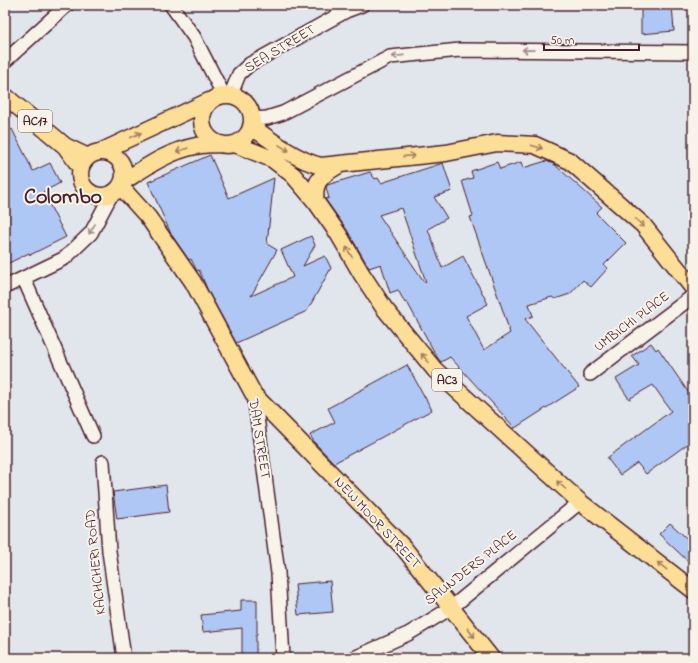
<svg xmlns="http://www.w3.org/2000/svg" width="698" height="663" font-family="'Indie Flower',sans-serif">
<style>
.building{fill:#afc7f5;stroke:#4a1f2b;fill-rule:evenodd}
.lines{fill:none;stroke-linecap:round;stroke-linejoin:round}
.minor-casing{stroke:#4a1f2b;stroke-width:16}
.major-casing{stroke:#4a1f2b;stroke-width:19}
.minor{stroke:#f7f3e8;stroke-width:13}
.major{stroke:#fdde96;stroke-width:16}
.oneway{stroke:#a0898a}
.oneway2{stroke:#a47e60}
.labels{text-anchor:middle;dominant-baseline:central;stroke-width:4;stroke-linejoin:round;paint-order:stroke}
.shield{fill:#f7f3e8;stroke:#7e5f64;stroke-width:1}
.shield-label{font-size:13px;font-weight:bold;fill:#4a1f2b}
.street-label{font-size:14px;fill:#4a1f2b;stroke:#f7f3e8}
.town-label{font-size:22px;font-weight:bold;fill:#4a1f2b;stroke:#f7f3e8}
</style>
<rect width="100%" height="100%" fill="#e1e6ec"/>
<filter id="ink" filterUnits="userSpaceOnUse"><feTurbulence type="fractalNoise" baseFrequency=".025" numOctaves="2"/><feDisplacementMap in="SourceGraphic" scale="8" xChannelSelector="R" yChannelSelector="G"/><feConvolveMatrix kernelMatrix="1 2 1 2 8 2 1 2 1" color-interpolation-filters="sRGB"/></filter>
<g filter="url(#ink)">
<path class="building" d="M641 5H672L674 31 641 34Z
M12 129 33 171 50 163 60 183 43 192 66 237 30 255 29 253 5 265V132Z
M210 155 229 198 274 178 267 244 277 250 251 296 293 277 281 250 311 236 315 245 303 266 325 256 331 268 307 311 236 343 208 291 199 270 197 271 191 259 189 260 171 234 148 182Z
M546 161 554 164 602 207 596 213 626 243 604 265 608 268 591 287 583 280 570 294 555 299 552 297 529 304 533 316 525 319 579 387 515 428 450 357 441 362 437 357 407 302 405 303 398 290 390 293 381 264 369 268 347 230 325 199 329 198 326 188 327 185 370 172 375 179 378 178 381 183 443 163 452 191 434 197 447 218 428 229 442 268 463 256 488 304 466 316 484 350 510 333 503 311 470 217 473 216 462 181 473 178 471 171 497 162 500 169 521 162 523 168ZM401 208 426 282 425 283 379 215Z
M651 343 656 350 658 348 693 399V440L646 474 637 463 620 475 607 458 671 411 653 385 629 399 616 379 639 365 632 356Z
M407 365 432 410 334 463 314 442 310 435 335 422 328 408Z
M166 485 169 512 117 519 113 492Z
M670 523 693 544V566L659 534Z
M330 581 333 612 298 615 295 584Z
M241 600H257V634H256V658H242V628L203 632 201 615 241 611Z"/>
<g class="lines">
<defs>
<path id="minor" d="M171 5 194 37 223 94
M5 61 67 5
M231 94 239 74 250 64 346 11 362 5
M252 119 267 118 283 113 390 57 460 50 693 52
M24 279 93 436
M5 287 65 258 91 233 111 195
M590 374 693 296
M254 395 278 573 283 658
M103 462 109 551 124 658
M354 658 408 634 451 608 580 502"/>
<path id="major" d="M202 120a25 25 0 1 1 50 0a25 25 0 1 1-50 0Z
M5 96 65 146
M251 126C270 140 298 161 321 166L446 153 497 143 535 145 570 161 643 225 693 288
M235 144 272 159 293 175 316 202 339 235 361 273 384 308 435 370 580 502 693 590
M80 174a22 22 0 1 1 44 0a22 22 0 1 1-44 0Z
M100 152 209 101
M81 168 65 146 88 157
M124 181C146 167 169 151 196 146 204 144 213 144 221 144
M121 187 148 217 193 282 254 395 403 547 491 658
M316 202C312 181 323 174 339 165"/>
</defs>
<use href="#minor" class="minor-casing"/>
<use href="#major" class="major-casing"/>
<use href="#minor" class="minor"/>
<use href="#major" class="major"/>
</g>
<defs><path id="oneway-shaft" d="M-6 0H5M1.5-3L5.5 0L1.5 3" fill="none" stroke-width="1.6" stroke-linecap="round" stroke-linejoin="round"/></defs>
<g class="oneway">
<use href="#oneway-shaft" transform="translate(528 50) rotate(-179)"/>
<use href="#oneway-shaft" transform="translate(398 56) rotate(174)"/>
<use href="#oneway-shaft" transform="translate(92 229) rotate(121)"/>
</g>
<g class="oneway2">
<use href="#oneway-shaft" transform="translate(136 135) rotate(-25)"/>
<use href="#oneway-shaft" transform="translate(537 147) rotate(17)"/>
<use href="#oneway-shaft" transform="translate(284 148) rotate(31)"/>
<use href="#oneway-shaft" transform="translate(182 150) rotate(162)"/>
<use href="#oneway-shaft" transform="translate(409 156) rotate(-6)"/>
<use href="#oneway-shaft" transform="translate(640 223) rotate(44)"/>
<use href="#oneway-shaft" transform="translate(349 252) rotate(-120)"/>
<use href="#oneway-shaft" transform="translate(425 358) rotate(-130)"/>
<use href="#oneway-shaft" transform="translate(561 485) rotate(-138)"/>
<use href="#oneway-shaft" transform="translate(662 566) rotate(-142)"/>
<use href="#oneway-shaft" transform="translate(471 633) rotate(52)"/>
</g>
</g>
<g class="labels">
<g class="shield">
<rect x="18" y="110" width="34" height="22" rx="3"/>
<rect x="432" y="369" width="30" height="22" rx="3"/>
</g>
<g class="shield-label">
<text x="35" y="121">AC17</text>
<text x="447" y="380">AC3</text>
</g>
<g class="street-label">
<text transform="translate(280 49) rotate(-31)">SEA STREET</text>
<text transform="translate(632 322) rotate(-37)">UMBICHI PLACE</text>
<text transform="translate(259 439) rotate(81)">DAM STREET</text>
<text transform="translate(377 523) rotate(47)">NEW MOOR STREET</text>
<text transform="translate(96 562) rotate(-96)">KACHCHERI ROAD</text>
<text transform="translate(471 568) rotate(-38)">SAUNDERS PLACE</text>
</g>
<g class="town-label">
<text x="63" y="198">Colombo</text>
</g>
</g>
<rect width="698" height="663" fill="none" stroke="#f7f3e8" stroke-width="20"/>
<rect x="10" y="10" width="678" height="643" fill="none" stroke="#4a1f2b" stroke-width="1.5" filter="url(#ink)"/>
<path d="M544 44v6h95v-6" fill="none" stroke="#4a1f2b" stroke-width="2"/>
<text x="550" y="44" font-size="12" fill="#4a1f2b" stroke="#f7f3e8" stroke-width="3" paint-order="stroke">50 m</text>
</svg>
